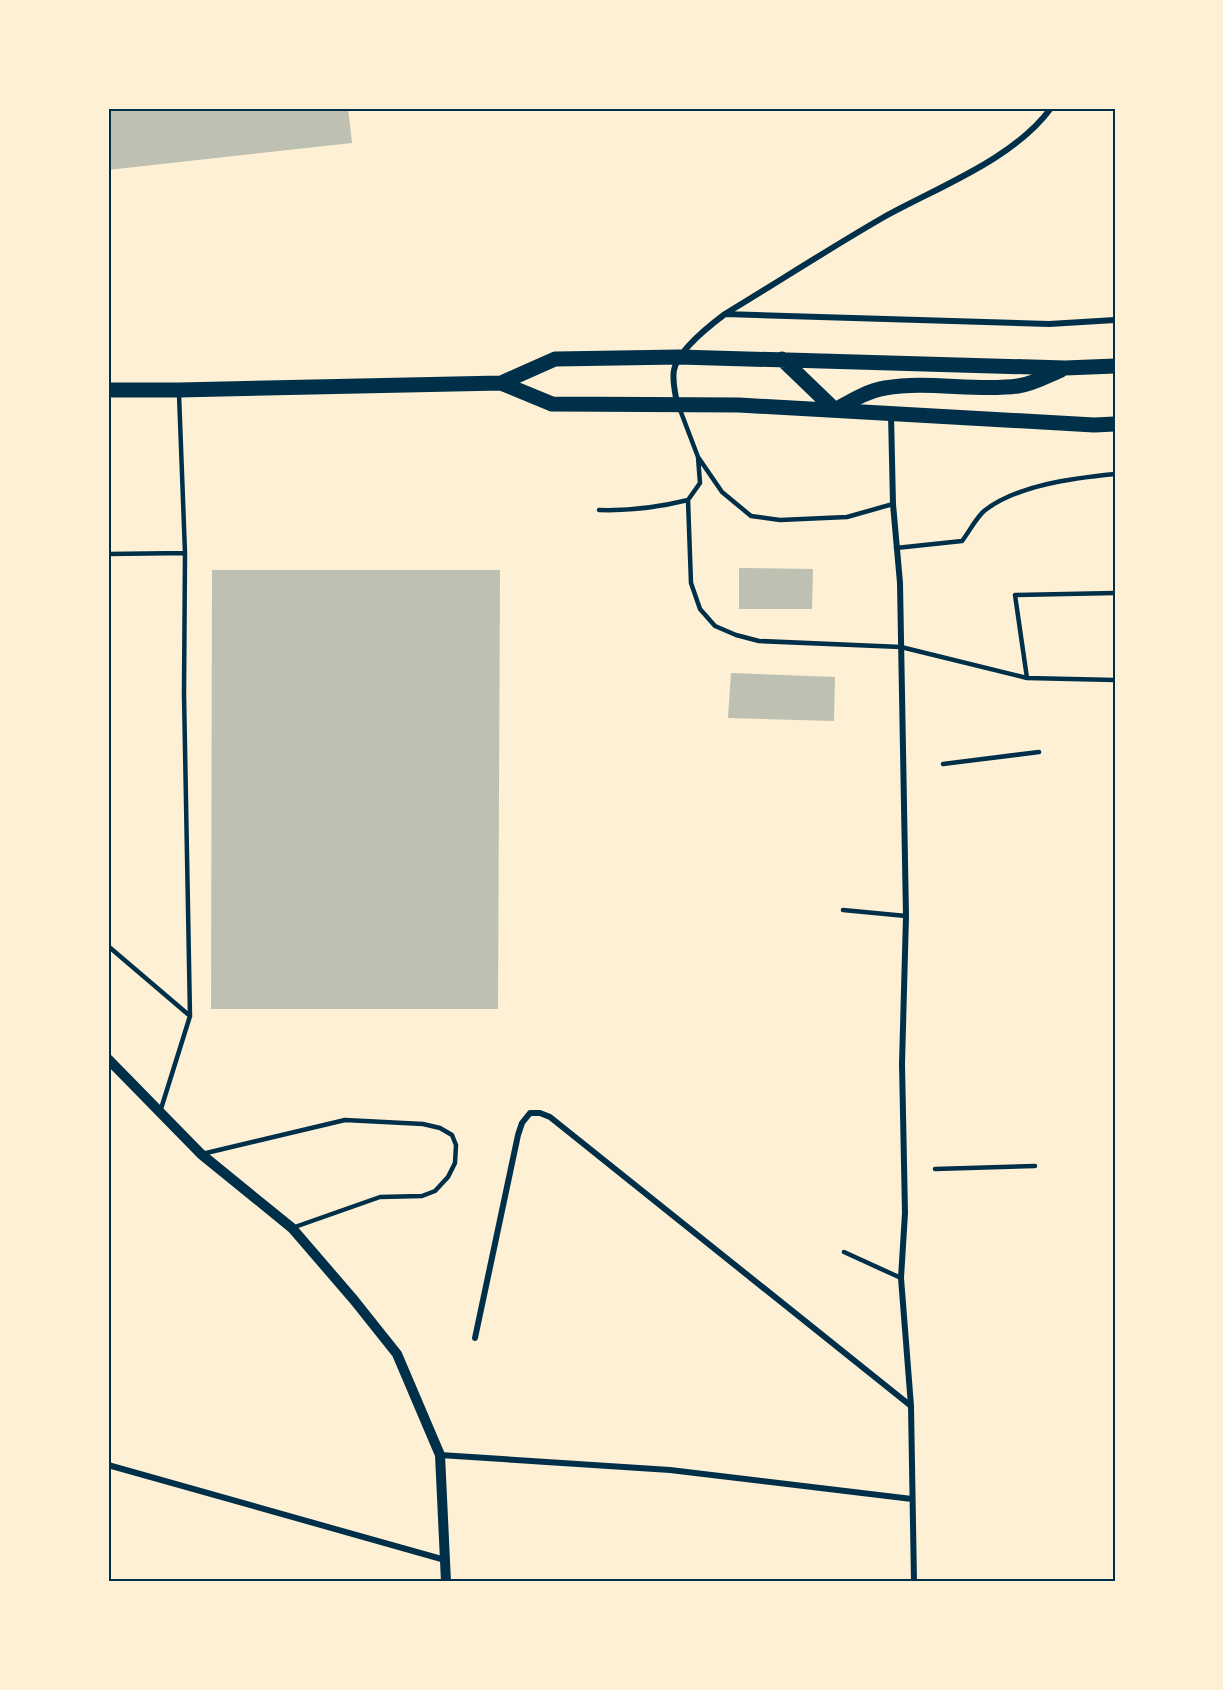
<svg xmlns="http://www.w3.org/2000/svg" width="1223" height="1690" font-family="'Exo 2',sans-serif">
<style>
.building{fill:#bec0b2}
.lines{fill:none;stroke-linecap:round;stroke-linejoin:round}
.service{stroke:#003049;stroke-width:4.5}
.minor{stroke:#003049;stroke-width:6}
.tertiary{stroke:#003049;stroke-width:10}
.primary{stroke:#003049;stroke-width:15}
.neatline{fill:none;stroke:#003049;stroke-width:2}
</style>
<rect width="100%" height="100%" fill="#fdf0d5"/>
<path class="building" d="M108 108H348L352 143 108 170Z
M739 568 813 569 812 609H739Z
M212 570H500L498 1009H211Z
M731 673 835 677 834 721 728 718Z"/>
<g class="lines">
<path class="service" d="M698 457 722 492 751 516 780 520 847 517 893 504
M688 500 691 583 700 609 715 626 736 635 759 641 901 647 1027 678 1115 680
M599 510C631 511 656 508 688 500L700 483 698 457 679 407
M896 548 962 541C969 532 976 518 984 511 1017 485 1074 478 1115 474
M108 554 185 553
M1027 678 1015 595 1115 593
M943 764 1039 752
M843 910 906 916
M108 946 190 1016
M160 1112 190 1016 184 694 185 553 179 394
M202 1154 345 1120 423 1124 440 1128 452 1135 456 1145 455 1163 448 1177 435 1191 422 1196 380 1197 292 1228
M935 1169 1035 1166
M844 1252 901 1278"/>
<path class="minor" d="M725 314 1049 324 1115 320
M677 403C675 392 672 380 674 370 678 350 709 326 725 314 778 282 830 248 884 217 938 187 1014 159 1051 108
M891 414 893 504 900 583 906 916 902 1064 905 1213 901 1278 911 1406 914 1582
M475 1338 518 1135 522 1123 530 1113H540L550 1117 911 1406
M440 1455 670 1470 912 1499
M108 1465 445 1560"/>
<path class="tertiary" d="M108 1059 201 1154 292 1228 354 1300 397 1354 440 1455 446 1582"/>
<path class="primary" d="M782 359 835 410
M501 383 555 359 679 357 1065 368 1115 366
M108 390H179L501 383 552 404 739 405 1094 425 1115 424
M835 410C851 401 867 391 885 388 928 380 975 392 1018 386 1033 384 1047 376 1061 370"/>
</g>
<rect width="1223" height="1690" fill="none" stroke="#fdf0d5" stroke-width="219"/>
<rect x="110" y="110" width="1004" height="1470" class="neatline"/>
</svg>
